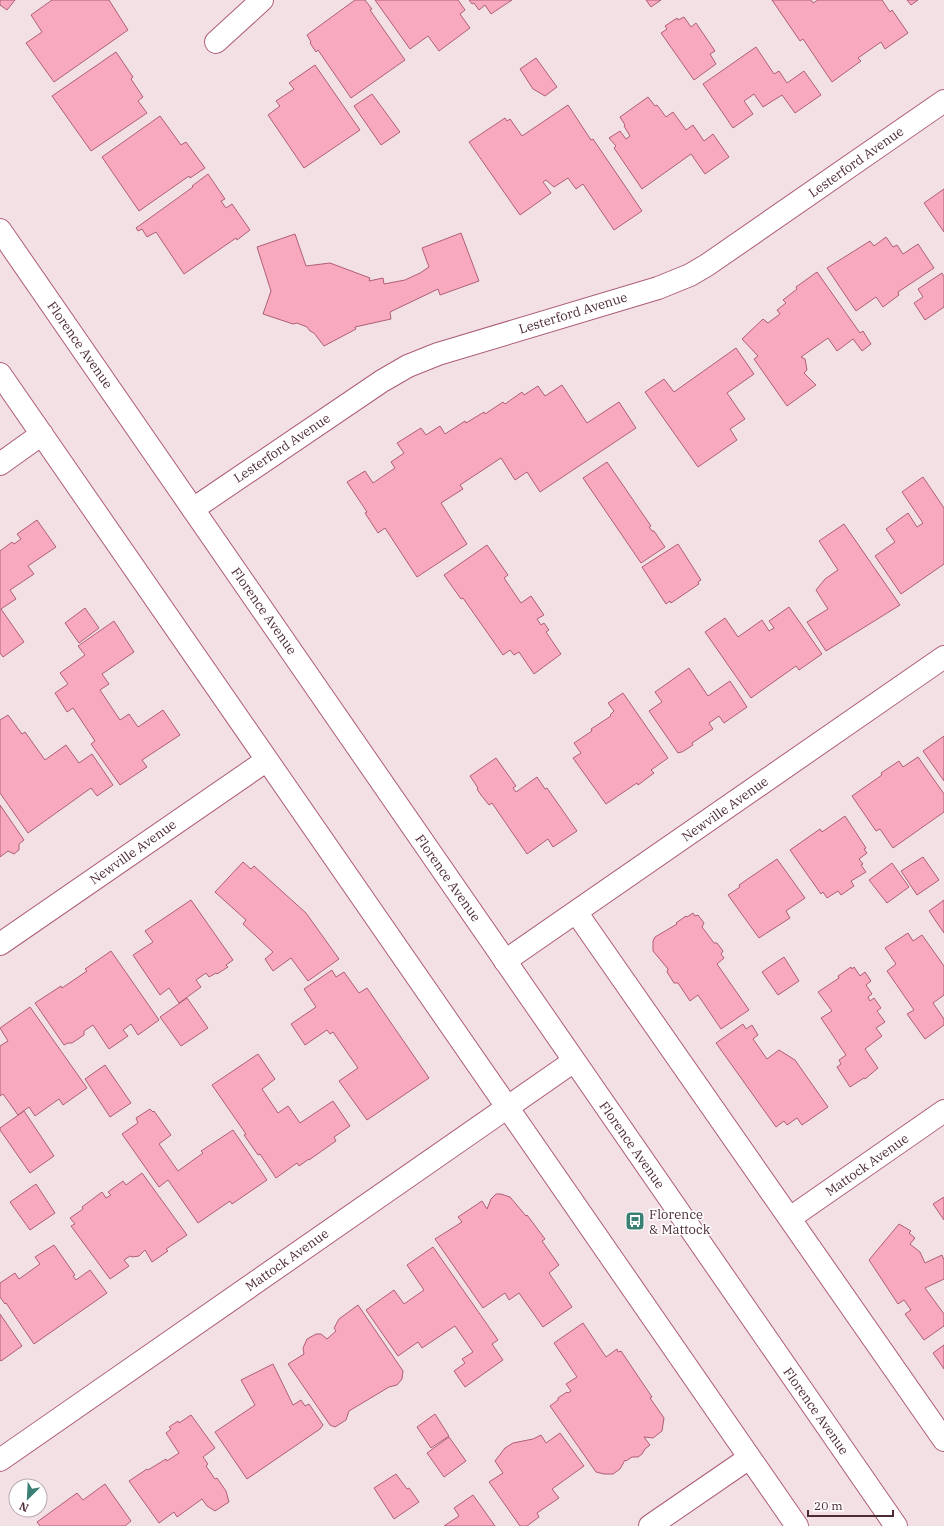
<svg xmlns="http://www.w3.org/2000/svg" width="944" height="1526" font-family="'IBM Plex Serif',serif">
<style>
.building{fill:#f8a9be;stroke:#ae5f76}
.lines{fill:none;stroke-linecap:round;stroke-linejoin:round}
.minor-casing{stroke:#ac5d75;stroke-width:24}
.major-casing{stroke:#ac5d75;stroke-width:24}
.minor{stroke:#fff;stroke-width:22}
.major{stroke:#fff;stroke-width:22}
.labels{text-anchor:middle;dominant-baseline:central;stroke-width:3;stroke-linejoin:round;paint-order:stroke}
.street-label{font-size:13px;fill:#4d2b34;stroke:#fff}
.poi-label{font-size:13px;fill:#4d2b34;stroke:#fff;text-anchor:start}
</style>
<rect width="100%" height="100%" fill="#f3e0e5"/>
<path class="building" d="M0 0H15L7 10 0 5Z
M52 0H109L128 30 54 82 26 43 42 32 31 15Z
M355 0H365L372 9 370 10 405 60 351 98 318 50 316 52 310 43 311 42 307 35Z
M375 0H458L465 10 460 14 470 28 439 51 428 36 410 49Z
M469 0H512L491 14 485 5 479 10 474 3 472 4Z
M646 0H661L651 7Z
M772 0H811L813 3 818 0H882L890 12 892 10 908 33 885 49 881 42 858 58 861 61 832 82 803 39 800 41Z
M907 0H918L911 5Z
M684 17 691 27 696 23 715 51 710 54 716 64 694 80 661 33 667 29 665 26 677 18 678 20Z
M756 47 774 74 779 71 787 83 804 71 821 95 795 113 782 95 763 107 754 94 744 101 753 114 733 128 703 84Z
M116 52 133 77 131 79 143 97 138 101 147 113 91 151 52 96Z
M536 58 557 87 545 96 533 89 520 69Z
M315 65 360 130 304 168 268 115 280 106 276 101 294 89 289 83Z
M372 94 400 132 381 145 354 106Z
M648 97 655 106 657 105 666 117 673 112 686 130 693 125 704 141 713 134 729 157 705 174 691 154 642 189 614 148 616 146 609 138 620 131 626 139 630 136 624 126 625 125 620 117Z
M568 105 591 140 593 139 642 211 614 230 583 184 576 189 568 178 554 187 546 180 543 182 551 193 520 215 469 142 505 118 507 121 510 119 522 136Z
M160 116 181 145 186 142 205 168 190 178 189 176 139 211 102 157Z
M208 174 225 199 221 201 226 208 232 204 250 230 237 240 236 238 184 274 156 232 147 237 142 229 138 231 136 228 193 187 192 186Z
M944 189V232L924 203Z
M461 233 479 281 440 295 438 289 390 312 391 319 355 327 356 329 324 346 314 333 310 331 307 327 297 323 293 324 263 314 271 291 257 247 295 234 306 266 330 263 370 278 369 281 383 278 384 284 405 280 420 273 429 267 422 248Z
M886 237 893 247 897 245 903 254 918 244 934 268 898 292 899 295 883 307 876 297 856 311 827 268 870 241 874 246Z
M817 272 860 333 863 331 871 344 862 351 853 339 837 351 828 338 801 357 805 359 807 370 804 373 816 385 787 406 754 359 758 356 742 339 763 319 768 323 780 314 777 310 786 303 783 300 797 289 796 287Z
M942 273 944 277V307L925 320 914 303 923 297 918 289Z
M736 348 754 374 727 393 745 419 730 429 737 440 698 467 645 392 664 379 674 392Z
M562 385 587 423 619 402 636 428 540 492 527 472 515 480 501 458 460 485 463 489 441 503 467 544 417 577 385 528 378 533 365 513 367 512 347 482 365 471 373 483 395 468 391 462 404 453 397 443 421 428 426 435 440 426 445 434 465 421 466 423 484 412 485 414 503 402 505 404 522 392 524 395 538 386 545 396Z
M607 462 651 526 649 527 652 531H654L665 547 641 563 583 478Z
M923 477 944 508V564L901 594 875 556 895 542 886 529 908 513 917 527 923 523 902 492Z
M37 520 56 547 28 566 34 574 10 590 16 599 1 609 24 642 3 657 0 653V551L12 542 14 544 21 539 17 534Z
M844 524 900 605 826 651 807 622 828 609 816 590 825 579 838 570 819 541Z
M678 544 701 580 698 582 699 584 671 603 670 601 666 604 642 567Z
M487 545 508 575 504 578 521 603 531 596 544 615 537 619 541 625 544 623 549 630 546 632 561 654 534 674 519 652 514 655 510 650 503 655 463 598 461 599 444 575Z
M789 607 822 654 799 670 796 666 751 698 705 632 725 618 738 637 762 620 769 631 774 628 769 621Z
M85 608 99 628 79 643 65 623Z
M114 621 134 652 102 674 109 684 100 690 120 720 129 714 138 727 163 710 180 735 142 760 147 767 120 785 91 744 95 741 73 708 67 712 55 693 68 684 60 673 85 655 78 646Z
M689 668 708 696 730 681 747 707 724 723 719 716 709 723 713 729 692 743 693 745 682 752H681L678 753 649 711 662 702 655 692Z
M623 693 668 758 651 770 654 773 638 785 637 783 606 804 573 758 581 753 574 743 592 731 591 729 611 716 610 715 614 711 608 703Z
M8 715 22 734 25 732 45 760 66 745 79 763 92 754 113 785 97 796 91 788 28 833 0 793V720Z
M944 736V781L923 751Z
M918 757 944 794V812L893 848 880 829 876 831 852 796 882 775 881 773 899 761 903 767Z
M496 758 516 786 513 788 516 792 537 777 545 789 547 788 577 831 553 847 548 839 527 854 492 803 489 805 481 795 477 789 478 788 470 776Z
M0 805 24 840 19 844V850L14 854 8 851 0 857Z
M845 816 866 848 864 849 867 853 859 859 863 864 861 865 866 872 851 881 854 886 841 895 838 891 827 898 823 892 821 894 790 850 820 829 822 832Z
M923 857 939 880 917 895 901 871Z
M777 859 805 898 786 911 790 918 759 938 728 895 740 887 739 885Z
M243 862 251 869 254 866 306 913 339 959 308 981 291 958 273 971 265 959 273 952 243 924 246 920 215 892Z
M892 863 909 887 887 903 869 880Z
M191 900 233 960 226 965 228 967 217 974 216 973 209 977 206 973 196 980 201 987 179 1003 169 988 160 995 133 955 153 942 145 931Z
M944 900V933L929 911Z
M693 913 695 916 698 915 704 923 702 927 714 943H717L723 951 721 954 724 958 717 964 749 1010 721 1029 698 995 690 1001 678 983H674L667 972 668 969 653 951V941L655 937 677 924 676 923 686 916 687 917Z
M908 933 913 941 922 935 944 966V995L933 1003 944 1019V1025L925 1039 907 1014 914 1010 887 971 896 964 885 948Z
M111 951 159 1020 138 1035 131 1024 123 1030 128 1036 109 1049 93 1025 84 1031V1035L72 1043H68L64 1045 35 1003 61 986 62 988 87 971 85 969Z
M784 957 799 981 778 995 762 972Z
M851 967 852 969 854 967 860 976 865 972 871 981 866 985 872 994 868 997 870 1001 874 998 881 1008 877 1011 885 1022 876 1028 882 1036 865 1049 878 1068 865 1079 864 1078 850 1087 837 1067 841 1064 839 1060 846 1055 821 1018 832 1011 818 992 839 978 838 976Z
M332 970 336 977 344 972 359 993 367 988 429 1078 367 1120 339 1081 358 1068 333 1032 330 1034 327 1030 305 1045 291 1024 316 1007 304 989Z
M187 998 208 1028 181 1046 160 1017Z
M30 1007 87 1088 63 1105 59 1099 35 1116 29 1107 18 1115 3 1094 0 1096V1046L8 1041 0 1028Z
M743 1024 746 1029 752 1025 758 1035 753 1039 767 1059 779 1050 795 1060 828 1107 802 1125 797 1118 787 1125 784 1121 776 1127 716 1043Z
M258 1054 275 1079 262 1089 278 1113 288 1106 300 1123 333 1101 350 1126 334 1137 336 1141 309 1160V1159L299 1166 297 1163 276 1178 260 1154 258 1155 244 1135 246 1134 212 1085Z
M105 1065 131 1103 110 1117 85 1079Z
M150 1109 153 1112 154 1111 171 1135 159 1144 178 1171 203 1153 201 1151 233 1130 267 1180 232 1204 230 1201 198 1223 168 1180 159 1187 122 1134 138 1123 136 1118Z
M24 1111 54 1156 30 1173 0 1130V1128Z
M142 1173 187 1235 166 1249 168 1251 152 1262 145 1250 139 1256 132 1257 130 1256 124 1260 129 1266 110 1279 71 1226 75 1224 70 1218 83 1209 82 1207 102 1192 106 1198 111 1195 108 1192 123 1181 126 1185Z
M36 1184 55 1213 30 1230 10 1202Z
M496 1194H501L510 1197 526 1216 527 1215 545 1239 542 1241 559 1265 549 1273 572 1307 543 1327 519 1293 509 1300 505 1293 483 1308 435 1239 462 1222 458 1217 482 1201 487 1209 491 1199Z
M944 1197V1220L933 1204Z
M899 1224 911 1231 909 1233 915 1238 910 1244 920 1252 925 1263 942 1255 944 1260V1279L925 1288 944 1314V1326L924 1340 905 1314 911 1310 904 1300 898 1304 869 1260Z
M54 1245 75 1275 73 1276 76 1280 90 1270 107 1293 34 1344 6 1303 5 1304 0 1297V1283L15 1273 19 1279 40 1264 35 1257Z
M433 1247 498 1340 492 1344 503 1360 465 1387 454 1371 465 1363 462 1359 473 1352 455 1326 422 1348 418 1342 398 1356 366 1310 394 1290 404 1304 424 1290 407 1265Z
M358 1305 403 1371 402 1379 397 1385 389 1387 349 1411 346 1420 335 1427 330 1425 288 1364 304 1354 303 1348 307 1339 316 1334H321L327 1339 336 1331 334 1328 339 1319Z
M0 1314 22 1346 1 1361 0 1360Z
M583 1323 606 1357 617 1349 618 1352 621 1351 652 1397 650 1398 664 1418 662 1431 653 1438 644 1437 650 1445 645 1449 642 1454 638 1457H632L626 1461 625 1460 620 1469 613 1474H604L596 1472 550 1406 558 1400V1398L567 1392 568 1393 571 1391 566 1384 577 1377 554 1343Z
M944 1345V1369L933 1353Z
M273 1364 293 1405 301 1400 305 1406 309 1404 323 1425 320 1429 247 1479 215 1432 255 1405 241 1380Z
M435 1414 449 1436 431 1448 417 1427Z
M191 1415 215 1448 203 1457 208 1464 206 1466 215 1479 217 1478 226 1491 229 1502 215 1511 207 1506 202 1499 177 1517 174 1512 159 1523 129 1481 147 1469 148 1470 166 1459 167 1461 179 1453 166 1433 171 1429 169 1427 178 1421 179 1423Z
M560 1433 584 1466 552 1489 559 1498 537 1513 539 1517 527 1526H520L489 1482 503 1473 495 1461 505 1448 513 1443 533 1439 541 1435 546 1443Z
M449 1437 466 1461 444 1477 427 1453Z
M396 1474 407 1489 409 1488 419 1502 394 1519 374 1488Z
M105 1484 131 1521 125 1526H40L37 1522 77 1493 83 1500Z
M473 1495 495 1526H444L459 1516 454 1508Z"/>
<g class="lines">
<defs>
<path id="minor" d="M216 42 262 0
M0 374 797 1526
M0 464 42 434
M193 509 382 381 408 366 438 354 658 288 690 275 707 265 944 101
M576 912 944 1440
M0 944 267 760
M505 961 944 657
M790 1218 944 1111
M0 1460 574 1061
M650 1526 749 1458"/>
<path id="major" d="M0 230 896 1526"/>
</defs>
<use href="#minor" class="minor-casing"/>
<use href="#major" class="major-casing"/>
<use href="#minor" class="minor"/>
<use href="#major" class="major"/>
</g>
<defs>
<symbol id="bus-square" viewBox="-11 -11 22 22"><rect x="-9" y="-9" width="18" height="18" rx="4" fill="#3a7f74" stroke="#fff"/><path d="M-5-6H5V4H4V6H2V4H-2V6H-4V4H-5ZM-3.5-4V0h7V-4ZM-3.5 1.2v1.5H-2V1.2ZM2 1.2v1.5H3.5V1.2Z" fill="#fff"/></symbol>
</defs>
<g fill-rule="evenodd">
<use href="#bus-square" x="624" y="1210" width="22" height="22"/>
</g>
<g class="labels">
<g class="street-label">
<text transform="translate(856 162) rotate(-35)">Lesterford Avenue</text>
<text transform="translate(573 313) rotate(-17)">Lesterford Avenue</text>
<text transform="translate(80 345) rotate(55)">Florence Avenue</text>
<text transform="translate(282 448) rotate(-34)">Lesterford Avenue</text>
<text transform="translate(264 611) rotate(55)">Florence Avenue</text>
<text transform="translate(725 809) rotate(-35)">Newville Avenue</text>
<text transform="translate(133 852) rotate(-35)">Newville Avenue</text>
<text transform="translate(448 878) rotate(55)">Florence Avenue</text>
<text transform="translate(632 1145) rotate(55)">Florence Avenue</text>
<text transform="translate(867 1165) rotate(-35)">Mattock Avenue</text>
<text transform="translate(287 1260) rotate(-35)">Mattock Avenue</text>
<text transform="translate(816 1411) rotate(55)">Florence Avenue</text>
</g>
<g class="poi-label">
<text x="649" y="1214">Florence<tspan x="649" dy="15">&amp; Mattock</tspan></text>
</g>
</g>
<g transform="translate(28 1498) rotate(204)"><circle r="19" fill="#ffffff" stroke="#b8aaae"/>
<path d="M0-3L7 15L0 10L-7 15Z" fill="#3a7f74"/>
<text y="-6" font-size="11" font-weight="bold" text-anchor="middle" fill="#4d2b34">N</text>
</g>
<path d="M808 1510v6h85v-6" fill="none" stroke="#4d2b34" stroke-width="2"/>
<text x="814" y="1510" font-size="12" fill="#4d2b34" stroke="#ffffff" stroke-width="3" paint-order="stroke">20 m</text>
</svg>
